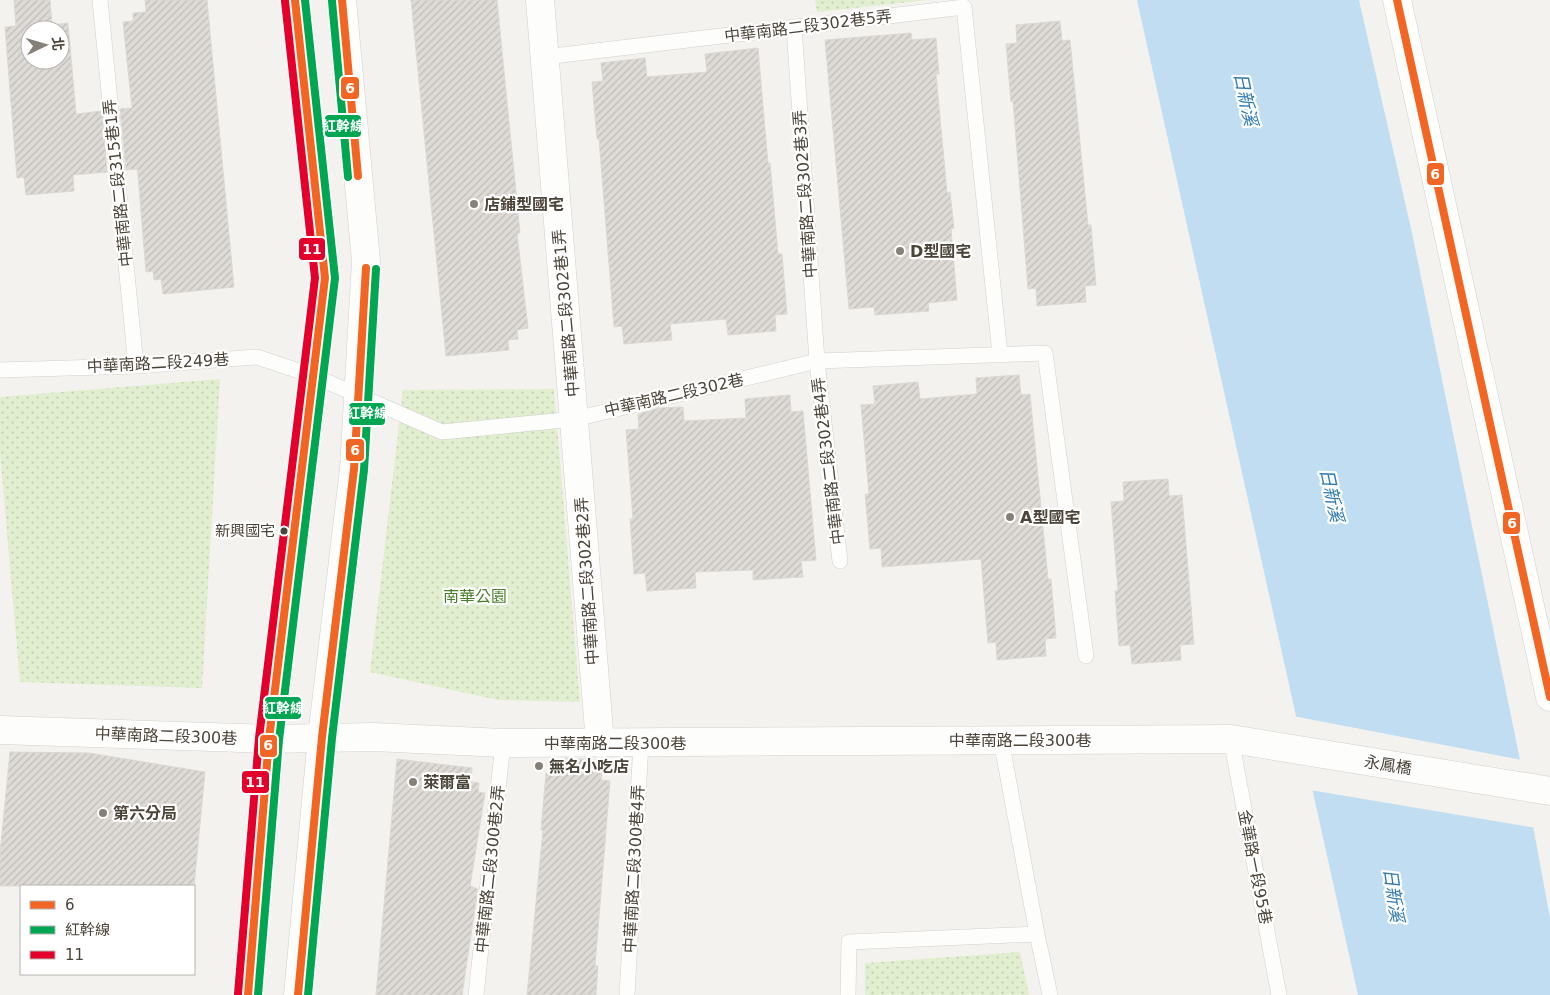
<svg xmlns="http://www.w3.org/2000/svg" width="1550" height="995" font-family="'DejaVu Sans','Noto Sans TC',sans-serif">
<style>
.park{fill:url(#park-dots)}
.water{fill:#c0ddf1}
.pier{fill:#f4f2ee}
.building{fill:url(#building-hatch);stroke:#dcd9d4;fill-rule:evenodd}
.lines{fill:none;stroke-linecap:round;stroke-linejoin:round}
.service-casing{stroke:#d2d0cb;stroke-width:16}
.minor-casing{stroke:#d2d0cb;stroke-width:29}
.tertiary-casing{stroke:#d2d0cb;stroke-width:29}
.service{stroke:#fdfdfc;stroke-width:15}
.minor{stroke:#fdfdfc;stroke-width:28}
.tertiary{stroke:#fdfdfc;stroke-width:28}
.bus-1-casing{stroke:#fff;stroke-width:11}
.bus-2-casing{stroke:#fff;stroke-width:11}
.bus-3-casing{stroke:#fff;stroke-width:11}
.bus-1{stroke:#f26522;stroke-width:8}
.bus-2{stroke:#00a651;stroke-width:8}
.bus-3{stroke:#e4002b;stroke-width:8}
.poi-dot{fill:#868178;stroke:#fff;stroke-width:2}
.bus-dot{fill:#4b4439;stroke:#fff;stroke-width:2}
.labels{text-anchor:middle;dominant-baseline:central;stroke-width:4.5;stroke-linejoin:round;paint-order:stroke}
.bus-label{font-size:15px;fill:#4b4439;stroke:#fff;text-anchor:end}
.street-label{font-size:16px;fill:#4b4439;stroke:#fff}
.poi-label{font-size:16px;font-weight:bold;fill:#4b4439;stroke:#fff;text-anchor:start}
.park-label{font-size:16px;fill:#4a7f2a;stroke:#fff}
.water-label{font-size:18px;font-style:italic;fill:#2e7ab2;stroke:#fff}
.line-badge{stroke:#fff;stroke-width:2}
.badge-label{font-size:14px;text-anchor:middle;font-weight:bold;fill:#fff}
</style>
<defs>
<pattern id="park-dots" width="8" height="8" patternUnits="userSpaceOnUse" patternTransform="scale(1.25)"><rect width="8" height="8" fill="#e1eecf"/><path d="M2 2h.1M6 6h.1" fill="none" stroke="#c3cdb2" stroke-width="1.8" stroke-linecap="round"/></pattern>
<pattern id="building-hatch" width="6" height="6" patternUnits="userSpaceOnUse" patternTransform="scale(1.25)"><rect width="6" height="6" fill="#dedbd6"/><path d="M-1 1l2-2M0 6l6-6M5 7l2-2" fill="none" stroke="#c0bdb8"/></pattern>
</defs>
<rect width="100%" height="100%" fill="#f4f2ee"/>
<path class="park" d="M815 0H927L817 12Z
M220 379 202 688 20 682 0 452V397Z
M554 389 580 702 498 700 370 672 403 390Z
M1020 952 1029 995H865V963Z"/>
<path class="water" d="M1137 0H1359L1412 233 1528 799 1550 918V995H1358Z"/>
<path class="pier" d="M1293 716 1522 760 1536 828 1310 790Z"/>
<path class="building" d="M14 0H50L52 25 68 23 76 114 102 111 107 172 73 175 74 191 26 195 24 177 17 178 5 27 16 26ZM30 30H60V60H30Z
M145 0H207L234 287 163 294 161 279 154 280 153 271 146 272 138 175 137 169 126 170 120 109 132 108 123 22 133 21V13L146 12Z
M411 0H497L520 233H517L528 328 517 330 518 339 508 340 509 350 446 356Z
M1060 21 1062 41 1070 40 1088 225H1091L1096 285 1085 286 1086 302 1037 306 1036 288 1028 289 1013 101 1011 102 1006 44 1017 43 1016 25Z
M911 33 912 40 936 38 939 74H936L947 193 950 192 954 228 951 229 957 300 928 303 929 311 875 315 874 307 849 309 825 40Z
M758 48 768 163H770L778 254H782L787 314 775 315 776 331 728 335 726 319 670 324 672 340 624 344 622 326 614 327 599 139H597L592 82 603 81 601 63 645 58 647 77 707 72 705 54Z
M1019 375 1021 395 1030 394 1048 579H1051L1056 638 1045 639 1046 656 997 660 996 642 988 643 981 559 882 567 881 548 870 549 865 494H869L861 405 875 404 873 386 918 382 920 399 977 394 976 378Z
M790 395 791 412 803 411 816 560 801 561 803 577 753 580V570L695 572 696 588 647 591 645 573 634 574 630 519H633L626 430 639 429 638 414 659 408 683 407 684 421 746 418 745 399Z
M1168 479 1169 496 1182 495 1194 644 1180 645 1181 660 1132 664 1130 645 1119 646 1115 591H1118L1111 502 1124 501 1123 482Z
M10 752 89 753 205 772 194 886H0V853Z
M559 758 603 760 601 780 610 781 595 966H598L596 995H527L543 830H541L546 773 558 774Z
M397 759 472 768 471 782 479 783 478 792 485 793 470 886 478 889 462 995H376Z"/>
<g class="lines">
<defs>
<path id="service" d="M100 0 136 366
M794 27 817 361 840 561
M545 57 964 7 1000 354
M0 370 136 366 257 357 314 376 442 432 575 419 817 361 1045 353 1086 656
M1231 739 1279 995
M1001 740 1037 934 1050 995
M476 995 503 743
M627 995 641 743
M848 995 849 942 1037 934"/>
<path id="minor" d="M540 0 600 743
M1397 0 1550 697
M0 730 269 739 373 737 503 743 1231 739 1550 791"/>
<path id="tertiary" d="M248 995 269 739 325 278 295 0
M298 995 322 737 354 469 366 261 342 0"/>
</defs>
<use href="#service" class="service-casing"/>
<use href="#minor" class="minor-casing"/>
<use href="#tertiary" class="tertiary-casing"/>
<use href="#service" class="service"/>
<use href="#minor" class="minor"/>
<use href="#tertiary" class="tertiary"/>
<defs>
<path id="bus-1" d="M342 0 358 176
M1397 0 1550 697
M248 995 269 739 325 278 295 0
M298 995 322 737 354 469 366 268"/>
<path id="bus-2" d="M332 1 348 177
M258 995 279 740 335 278 305 0
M308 995 332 738 364 470 376 269"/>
<path id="bus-3" d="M238 994 259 738 315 278 285 1"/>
</defs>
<use href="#bus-1" class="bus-1-casing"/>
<use href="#bus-2" class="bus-2-casing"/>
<use href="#bus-3" class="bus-3-casing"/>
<use href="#bus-1" class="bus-1"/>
<use href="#bus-2" class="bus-2"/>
<use href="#bus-3" class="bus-3"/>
</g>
<g class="poi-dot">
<circle cx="474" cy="204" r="5"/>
<circle cx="900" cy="251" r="5"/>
<circle cx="1010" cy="517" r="5"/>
<circle cx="539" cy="766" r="5"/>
<circle cx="413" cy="782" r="5"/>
<circle cx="103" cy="813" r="5"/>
</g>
<circle class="bus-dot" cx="284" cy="531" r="4.5"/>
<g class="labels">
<g class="bus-label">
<text x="275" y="531">新興國宅</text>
</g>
<g class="street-label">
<text transform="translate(808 26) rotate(-7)">中華南路二段302巷5弄</text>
<text transform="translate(118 183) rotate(-96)">中華南路二段315巷1弄</text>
<text transform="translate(805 194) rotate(-94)">中華南路二段302巷3弄</text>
<text transform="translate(566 313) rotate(-95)">中華南路二段302巷1弄</text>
<text transform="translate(158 363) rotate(-3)">中華南路二段249巷</text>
<text transform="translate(674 395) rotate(-13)">中華南路二段302巷</text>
<text transform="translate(828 461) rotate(-97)">中華南路二段302巷4弄</text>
<text transform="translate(587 581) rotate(-94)">中華南路二段302巷2弄</text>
<text transform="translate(166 736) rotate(2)">中華南路二段300巷</text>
<text x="1020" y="740">中華南路二段300巷</text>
<text x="615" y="743">中華南路二段300巷</text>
<text transform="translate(1388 765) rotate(9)">永鳳橋</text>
<text transform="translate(1255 867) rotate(79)">金華路一段95巷</text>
<text transform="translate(490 869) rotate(-84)">中華南路二段300巷2弄</text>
<text transform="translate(634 869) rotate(-87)">中華南路二段300巷4弄</text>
</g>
<g class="poi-label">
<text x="484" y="204">店鋪型國宅</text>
<text x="910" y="251">D型國宅</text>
<text x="1020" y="517">A型國宅</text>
<text x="549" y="766">無名小吃店</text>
<text x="423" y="782">萊爾富</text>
<text x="113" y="813">第六分局</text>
</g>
<g class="park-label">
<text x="475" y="596">南華公園</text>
</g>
<g class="water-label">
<text transform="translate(1246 99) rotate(78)">日新溪</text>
<text transform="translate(1332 495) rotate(78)">日新溪</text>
<text transform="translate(1394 895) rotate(82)">日新溪</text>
</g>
</g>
<g class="line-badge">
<rect x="340" y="76" width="20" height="24" rx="5" fill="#f26522"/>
<rect x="324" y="114" width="38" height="24" rx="5" fill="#00a651"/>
<rect x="1426" y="162" width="19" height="24" rx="5" fill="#f26522"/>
<rect x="298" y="237" width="28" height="24" rx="5" fill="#e4002b"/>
<rect x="348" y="402" width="38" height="24" rx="5" fill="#00a651"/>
<rect x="345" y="438" width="20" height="24" rx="5" fill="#f26522"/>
<rect x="1502" y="511" width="19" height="24" rx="5" fill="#f26522"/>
<rect x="264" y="696" width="38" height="24" rx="5" fill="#00a651"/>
<rect x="259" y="734" width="19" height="24" rx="5" fill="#f26522"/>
<rect x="241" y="770" width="29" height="24" rx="5" fill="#e4002b"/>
</g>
<g class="badge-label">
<text x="350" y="93">6</text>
<text x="343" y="131">紅幹線</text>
<text x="1435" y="179">6</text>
<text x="312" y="254">11</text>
<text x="367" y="418">紅幹線</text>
<text x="355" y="455">6</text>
<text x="1512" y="528">6</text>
<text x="283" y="713">紅幹線</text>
<text x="268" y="750">6</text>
<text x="255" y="787">11</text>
</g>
<rect x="20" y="885" width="175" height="90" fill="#ffffff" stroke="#b7b4b0"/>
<rect x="30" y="901" width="25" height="8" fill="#f26522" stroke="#b7b4b0"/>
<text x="65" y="910" font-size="15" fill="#4b4439">6</text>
<rect x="30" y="926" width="25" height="8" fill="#00a651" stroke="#b7b4b0"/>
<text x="65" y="935" font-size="15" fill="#4b4439">紅幹線</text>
<rect x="30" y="951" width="25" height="8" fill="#e4002b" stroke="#b7b4b0"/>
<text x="65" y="960" font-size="15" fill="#4b4439">11</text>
<g transform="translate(45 45) rotate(85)"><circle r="24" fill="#ffffff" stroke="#b7b4b0"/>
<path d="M0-4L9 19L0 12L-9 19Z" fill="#868178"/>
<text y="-8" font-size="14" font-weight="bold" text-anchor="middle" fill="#4b4439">北</text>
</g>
</svg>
